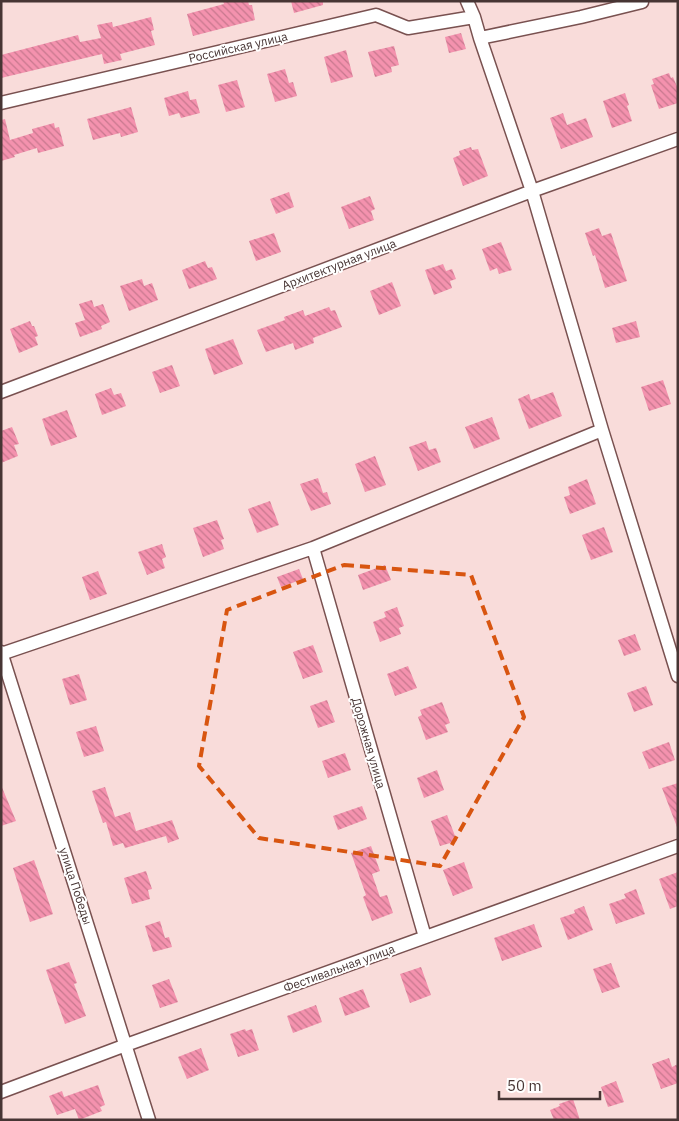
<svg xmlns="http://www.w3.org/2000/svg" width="679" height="1121" font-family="'IBM Plex Sans',sans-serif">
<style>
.building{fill:url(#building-back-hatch)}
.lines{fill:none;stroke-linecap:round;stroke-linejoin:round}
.street-casing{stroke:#795150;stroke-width:15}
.street{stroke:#fff;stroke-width:12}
.marked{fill:none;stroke:#d85510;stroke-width:4;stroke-dasharray:10 6;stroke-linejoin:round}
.labels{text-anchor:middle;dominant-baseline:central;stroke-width:4;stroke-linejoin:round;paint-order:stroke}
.street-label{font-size:12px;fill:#473534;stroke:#fff}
</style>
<defs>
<pattern id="building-back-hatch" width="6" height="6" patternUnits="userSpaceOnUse" patternTransform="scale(1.25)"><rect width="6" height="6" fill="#f492ae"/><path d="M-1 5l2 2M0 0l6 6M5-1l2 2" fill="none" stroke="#c7788e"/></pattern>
</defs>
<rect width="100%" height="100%" fill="#f9dcda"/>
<path class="building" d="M223 1H248L249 5H252L255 20 193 36 187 14 224 4Z
M291 1H323V5L294 13Z
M151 17 154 30 151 31 155 45 120 54 122 60 104 64 102 54 1 78V55L78 35 80 42 101 38 97 25 112 22 113 27Z
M461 33 466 49 449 53 445 37Z
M394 46 399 65 391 67 392 72 375 77 368 52Z
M346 50 353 77 331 83 324 57Z
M285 69 289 83 293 82 297 96 275 102 267 74Z
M669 73 671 78 673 77 678 89V103L659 109 651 85 654 84 652 79Z
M237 80 245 107 226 112 218 85Z
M188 91 190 100 196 99 200 113 181 118 179 113 169 116 164 98Z
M625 93 629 105 627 106 632 121 612 128 603 101Z
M131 107 138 132 121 137 120 133 93 140 87 119Z
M563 113 567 125 586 118 593 137 561 149 550 118Z
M5 119 10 140 33 133 32 129 54 123 55 128 59 127 64 146 38 153 37 148 14 155 15 157 1 161V120Z
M471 147 472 150 478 149 488 176 463 186 453 158 460 155 459 151Z
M289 192 294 207 276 214 270 199Z
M370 196 375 209 371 211 374 220 349 229 341 207Z
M599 228 602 236 611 233 627 281 605 288 595 255 593 256 585 233Z
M274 233 281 252 256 261 249 241Z
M501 242 512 270 499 274 497 268 490 271 482 249Z
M205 261 208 268 212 267 217 279 189 289 182 270Z
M443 264 446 271 452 269 456 279 450 281 452 288 434 295 425 270Z
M142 279 144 286 152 283 158 300 129 311 120 286Z
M392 282 401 306 379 315 370 291Z
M92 300 94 307 103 304 110 322 101 326 102 329 80 337 75 323 85 320 79 304Z
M329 307 331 311 335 310 342 327 313 338 314 343 295 350 293 343 266 352 257 330 285 320 284 317 303 310 305 316Z
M30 321 32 326H34L38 336 35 337 38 345 19 353 10 329Z
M636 321 640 337 616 343 612 328Z
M233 339 243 364 214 375 205 349Z
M172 365 180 386 160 393 152 372Z
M663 380 671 404 649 411 641 387Z
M111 388 114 395 121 393 126 406 102 415 95 394Z
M553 392 562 416 529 429 518 399 529 394 531 400Z
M67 410 77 437 51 446 42 419Z
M492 417 500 439 474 449 465 427Z
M12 427 19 444 14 445 18 456 1 463V431Z
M426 441 429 450 436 448 441 462 418 471 409 447Z
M375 456 386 485 365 492 355 464Z
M318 478 323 493 327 492 331 504 311 511 300 484Z
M587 479 596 504 570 514 564 497 570 495 568 487Z
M270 501 279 525 257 533 248 509Z
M217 520 224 539 221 540 224 549 203 557 193 528Z
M604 527 613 552 591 560 582 535Z
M162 544 166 557 162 559 165 568 147 575 138 552Z
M385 565 391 580 363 590 358 575Z
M299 569 303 579 281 587 277 577Z
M98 571 107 594 90 600 82 577Z
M397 607 404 626 399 628 401 634 380 642 373 622 386 617 384 612Z
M635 634 641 650 624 656 618 640Z
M313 645 323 672 303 679 293 652Z
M408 666 417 688 395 696 387 674Z
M79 674 87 700 70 705 62 679Z
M646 686 653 705 634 712 627 693Z
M327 700 335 722 318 728 310 706Z
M442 702 450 723 445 725 448 732 426 740 418 717 422 715 420 710Z
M96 726 104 751 84 757 76 732Z
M669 742 675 760 649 769 642 752Z
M345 753 351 770 328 778 322 761Z
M437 770 444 790 424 798 417 778Z
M678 783V826L677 827 662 788Z
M1 785 16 821 1 826Z
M105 787 115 817 130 812 136 831 172 820 179 839 168 843 166 836 125 848 123 843 113 846 106 822 103 823 92 791Z
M362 806 367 819 338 830 333 816Z
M447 815 457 841 440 846 431 821Z
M371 846 380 871 372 874 380 897 387 895 393 913 372 921 363 897 366 895 351 853Z
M34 860 53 914 30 922 13 868Z
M464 862 473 888 453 896 443 870Z
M146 871 152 889 148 890 150 899 132 904 124 878Z
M678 872V906L670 909 659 879Z
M636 889 645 914 616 924 609 904 626 898 624 894Z
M584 906 593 930 568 940 560 918 575 913 574 910Z
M160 921 165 938 169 937 172 947 153 952 145 926Z
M534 924 542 947 502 961 494 938Z
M69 962 77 983 74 984 86 1016 65 1024 46 970Z
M611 963 620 987 602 993 593 969Z
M421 967 431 995 410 1003 400 974Z
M169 979 178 1002 160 1008 152 985Z
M363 989 370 1007 345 1016 339 998Z
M316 1005 322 1022 293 1033 287 1016Z
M245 1029 246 1031 252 1029 259 1050 238 1057 230 1034Z
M201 1048 209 1070 187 1079 178 1057Z
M669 1058 672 1067 678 1064V1083L661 1089 652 1064Z
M616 1081 624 1102 608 1107 601 1087Z
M98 1085 105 1105 100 1107 102 1111 79 1120 75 1109 57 1115 49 1096 62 1091 64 1097Z
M573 1099 580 1120H554L550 1110 560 1106 559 1104Z"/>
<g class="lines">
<defs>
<path id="street" d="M467 1 474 17 480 38 532 191 602 430 678 676
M480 38 581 17 642 2
M1 103 376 15 408 28 474 17
M1 392 532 191 678 139
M313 548 425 937
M1 652 149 1120
M1 654 313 548 602 430
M1 1092 126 1045 678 846"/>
</defs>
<use href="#street" class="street-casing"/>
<use href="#street" class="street"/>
</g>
<path class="marked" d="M344 565 471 575 524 717 440 866 259 838 199 766 227 610Z"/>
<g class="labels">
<g class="street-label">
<text transform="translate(238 47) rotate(-13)">Российская улица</text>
<text transform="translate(339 264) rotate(-21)">Архитектурная улица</text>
<text transform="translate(369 743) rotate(74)">Дорожная улица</text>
<text transform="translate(76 886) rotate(72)">улица Победы</text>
<text transform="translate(339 968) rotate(-20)">Фестивальная улица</text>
</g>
</g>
<rect width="679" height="1121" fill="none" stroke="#473534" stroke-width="5"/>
<path d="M499 1091v8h101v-8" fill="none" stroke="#473534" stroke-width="2.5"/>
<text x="507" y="1091" font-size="15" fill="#473534" stroke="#ffffff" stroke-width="4" paint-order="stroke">50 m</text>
</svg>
